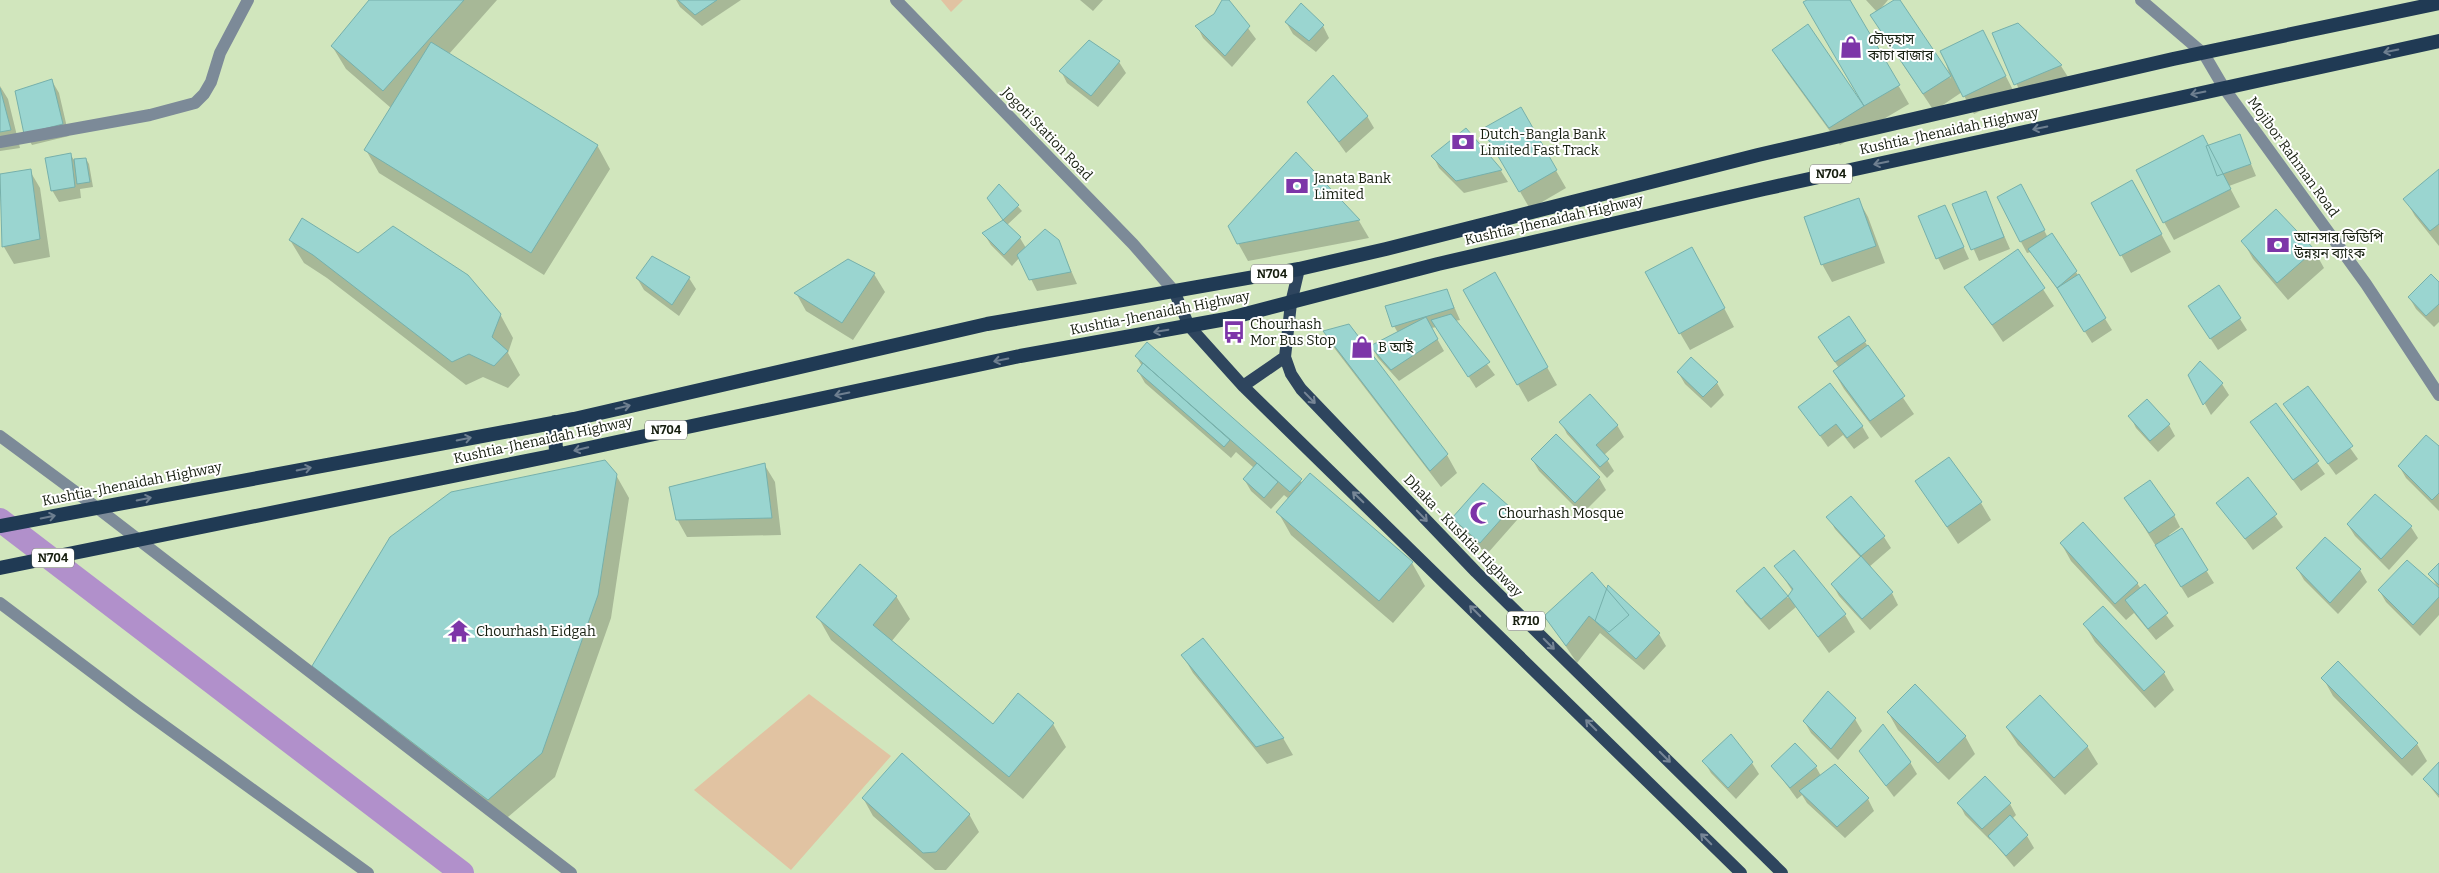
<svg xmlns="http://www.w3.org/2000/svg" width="2439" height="873" font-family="Bitter,'Noto Sans Bengali',serif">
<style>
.green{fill:#e1c3a2}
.shadow{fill:#0003}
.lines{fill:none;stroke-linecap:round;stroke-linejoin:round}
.canal{stroke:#b190cb;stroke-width:24}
.building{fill:#9ad5d0;stroke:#76b0ab}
.minor{stroke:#7c8a98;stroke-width:12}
.tertiary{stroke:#7c8a98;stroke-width:12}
.primary{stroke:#2e455e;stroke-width:12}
.trunk{stroke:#203a54;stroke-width:14}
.oneway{stroke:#6e7f90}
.oneway2{stroke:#778696}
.labels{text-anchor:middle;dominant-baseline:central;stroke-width:4;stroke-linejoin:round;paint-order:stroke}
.shield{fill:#fff;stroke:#5c6257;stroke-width:1}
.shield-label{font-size:12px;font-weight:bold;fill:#161e0f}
.poi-label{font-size:14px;fill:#161e0f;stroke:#fff;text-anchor:start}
.street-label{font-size:14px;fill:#161e0f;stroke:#fff}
</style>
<rect width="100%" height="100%" fill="#d1e6bd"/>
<path class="green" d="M941 0H963L951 12Z
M809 694 891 756 791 870 694 790Z"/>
<path class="shadow" d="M370 0H497L449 54 597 145 610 169 544 275 379 173 366 150 391 108 346 69 332 46Z
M676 0H741L702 26 680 7Z
M1080 0H1103L1093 11Z
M1223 0H1227L1256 39 1232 67 1203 38 1197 26 1215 15Z
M1810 0H1849L1909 104 1840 145 1784 68 1774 51 1860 101 1861 100Z
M1866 0H1888L1878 12 1899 0 1951 79 1942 51 1983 32 2015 94 1974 114 1962 92 1934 111 1882 33 1877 12Z
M1286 22 1323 26 1329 38 1316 52 1293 34Z
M2018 24 2061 66 2068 77 2022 96 1994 34Z
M1119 62 1126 73 1098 107 1067 83 1061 71Z
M52 81 59 93 69 136 32 145 25 133Z
M0 86 8 99 20 148 0 151Z
M1309 102 1367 116 1374 128 1346 153Z
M1520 108 1566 188 1530 209 1484 129Z
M1466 130 1501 171 1508 182 1464 193 1439 168 1433 156Z
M2239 135 2256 176 2229 186 2240 207 2174 240 2164 222 2209 147Z
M70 154 74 160 86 159 89 164 93 187 80 189 81 198 59 202 52 190Z
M1296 154 1359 221 1369 238 1248 261 1238 243Z
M30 171 40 188 50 257 14 264 4 247 0 175Z
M2439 171V246L2415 216 2405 199Z
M999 186 1022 211 1007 225 1020 238 1026 248 1058 241 1077 284 1037 291 1020 257 1012 266 991 245 984 234 1004 220 992 204Z
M1985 192 2010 249 1979 261 1954 205Z
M2028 198 2048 238 2076 272 2112 330 2092 343 2065 300 2031 252 2027 253 2021 242Z
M1858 199 1868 217 1885 263 1832 282 1822 264Z
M2142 199 2171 252 2131 273 2093 203Z
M1945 206 1969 259 1944 270 1938 258Z
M290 240 358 255 500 314 513 338 508 353 520 375 508 388 483 377 466 385 327 278 304 263Z
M2243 241 2314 250 2324 268 2288 300 2253 259Z
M2018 251 2054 306 2003 342 1966 287Z
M848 260 874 274 885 292 853 340 806 311 796 293Z
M1702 266 1734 327 1690 350 1680 333Z
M1495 274 1557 385 1528 402 1465 291Z
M637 278H689L696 289 679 316 644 290Z
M2439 284V322L2434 327 2416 309 2409 297Z
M1447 291 1460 320 1455 321 1495 375 1476 388 1437 327 1431 328 1444 351 1399 381 1378 358 1372 347 1398 333 1394 326Z
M2197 318 2240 319 2247 330 2218 350Z
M1325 332 1447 455 1457 473 1441 487 1335 349Z
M1865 342 1914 414 1881 438 1844 389 1834 372 1839 368 1826 349Z
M1136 356 1303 483 1412 563 1425 586 1393 623 1291 535 1278 512 1289 499 1284 495 1271 509 1251 491 1244 479 1254 468 1236 452 1231 458 1145 383 1138 371 1142 366Z
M1678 372 1717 383 1724 395 1711 408 1685 384Z
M2189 375 2222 384 2229 395 2211 415Z
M2307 388 2358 459 2336 475 2285 404Z
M2276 405 2325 474 2301 491 2259 434Z
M1800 408 1862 426 1869 438 1854 449 1843 435 1828 447Z
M2130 416 2169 425 2175 436 2158 452 2136 428Z
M1561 422 1617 425 1624 437 1604 455 1614 471 1607 478 1567 434Z
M1556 435 1599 478 1606 490 1582 514 1539 471 1532 459Z
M2439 448V511L2406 478 2399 466Z
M764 464 775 482 781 535 687 537 677 519Z
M616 475 629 498 611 618 555 777 502 822 326 690Z
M2248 479 2283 527 2253 550 2218 503Z
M1916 481 1981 503 1991 520 1958 544Z
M1851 498 1884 537 1891 548 1869 567 1892 593 1898 605 1870 630 1839 596 1832 584 1861 558 1835 529 1828 517Z
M2126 498 2174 515 2180 527 2169 535 2170 537 2181 530 2214 583 2188 598Z
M1510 509 1517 520 1487 554 1460 530 1453 518Z
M2348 525 2411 527 2418 538 2389 570 2355 536Z
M2325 539 2360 570 2367 582 2338 614 2304 580 2297 568Z
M2061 543 2137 583 2141 589 2145 586 2174 626 2156 640 2134 613 2126 620 2071 561Z
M2439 565V615L2420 636 2386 602 2379 590 2438 588 2430 574Z
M1776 566 1845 615 1855 632 1829 653 1796 607 1769 630 1745 603 1738 591 1764 569 1788 598 1793 592Z
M1609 587 1659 634 1666 646 1644 670 1600 633 1577 663 1546 617 1607 591Z
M896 596 910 619 891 642 993 726 1053 724 1066 747 1023 799 831 640 818 617Z
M2085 625 2164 673 2174 690 2155 708 2095 642Z
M1203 639 1283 738 1293 755 1267 764 1193 673 1183 656Z
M2323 678 2417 744 2427 761 2412 776 2333 696Z
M1828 693 1855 719 1862 731 1838 760 1811 733 1804 721Z
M1888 712 1965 736 1975 754 1949 780 1898 730Z
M2007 728 2087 746 2098 764 2065 795 2018 745Z
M1860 751 1910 762 1917 774 1894 797Z
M1704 761 1752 763 1759 774 1736 799 1711 773Z
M2439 764V798L2424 779Z
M1773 766 1816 767 1821 776 1868 799 1874 811 1845 838 1807 803 1802 795 1797 799Z
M863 798 969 814 979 832 946 870H935L873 816Z
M1959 803 2010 804 2016 815 2012 819 2027 836 2034 848 2014 867 1991 839 1990 840 1965 815Z"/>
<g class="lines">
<path class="canal" d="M0 520 462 873"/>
</g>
<path class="building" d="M369 0H464L383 91 331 46Z
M678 0H717L695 15Z
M1222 0H1229L1250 26 1225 56 1195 26 1214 14Z
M1807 0H1850L1900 85 1864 106 1803 2Z
M1894 0H1900L1951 76 1923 94 1870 15Z
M1301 3 1324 25 1309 41 1285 22Z
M2018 23 2062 65 2014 85 1992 33Z
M1808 24 1864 106 1829 128 1772 50Z
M1983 30 2006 76 1963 97 1940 51Z
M1089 40 1120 61 1091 96 1059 71Z
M431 42 598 145 531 253 364 150Z
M1333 75 1368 116 1339 142 1307 102Z
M52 79 63 124 24 134 15 91Z
M0 88 11 130 0 132Z
M1521 107 1557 170 1519 192 1482 129Z
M1466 128 1502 170 1456 181 1431 156Z
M2240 134 2251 164 2217 176 2206 146Z
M2203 135 2231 189 2163 223 2136 170Z
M1296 152 1360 220 1237 244 1228 226Z
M71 153 75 187 51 191 45 158Z
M86 158 90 182 77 184 74 159Z
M31 169 40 239 2 247 0 174Z
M2439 169V224L2430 231 2403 199Z
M2132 180 2162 234 2120 256 2091 203Z
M999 184 1019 205 1003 220 987 198Z
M2021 184 2045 230 2020 242 1997 197Z
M1986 191 2004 237 1971 250 1952 204Z
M1859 198 1876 246 1821 265 1804 217Z
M1945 205 1964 247 1936 259 1918 216Z
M2276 209 2315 250 2277 283 2241 241Z
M302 218 358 253 393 226 468 275 501 314 492 337 508 351 494 366 469 354 452 362 313 255 289 240Z
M1003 220 1021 237 1004 255 982 233Z
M1045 229 1059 240 1071 272 1029 280 1017 255Z
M2052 233 2077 271 2057 288 2028 249Z
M1692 247 1725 308 1679 334 1645 272Z
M2018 249 2045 288 1992 325 1964 287Z
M652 256 690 277 672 305 636 278Z
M848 259 875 273 842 323 794 293Z
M1495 272 1548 367 1517 385 1463 290Z
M2079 274 2106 318 2084 332 2057 288Z
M2431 274 2439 282V304L2426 316 2408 297Z
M2219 285 2241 318 2210 339 2188 306Z
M1447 289 1454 308 1392 327 1385 306Z
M1451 314 1490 362 1468 377 1431 320Z
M1849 316 1866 341 1835 362 1818 337Z
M1426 317 1438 339 1391 370 1370 346Z
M1349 324 1448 454 1430 471 1323 331Z
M1147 342 1302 479 1290 492 1135 356Z
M1868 345 1905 396 1870 421 1833 371Z
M1691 357 1718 382 1703 397 1677 372Z
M2200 361 2223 383 2203 405 2188 375Z
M1143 363 1230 440 1224 447 1137 371Z
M1830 383 1863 426 1847 438 1836 424 1820 436 1798 407Z
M2308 386 2353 446 2328 464 2283 404Z
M1590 394 1618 425 1596 445 1609 459 1600 467 1559 422Z
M2147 399 2170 424 2150 441 2128 416Z
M2276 403 2319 461 2293 480 2250 422Z
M1556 434 1600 477 1575 503 1531 459Z
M2426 435 2439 446V493L2432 500 2398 466Z
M1949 457 1982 502 1947 527 1915 481Z
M605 460 617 474 598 595 542 753 488 800 312 666 390 537 451 492Z
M765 463 772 518 676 520 669 487Z
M1257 463 1278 482 1264 498 1243 479Z
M1310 473 1413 562 1379 601 1276 512Z
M2248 477 2277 514 2245 539 2216 503Z
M2150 480 2175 515 2149 533 2124 498Z
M1483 483 1511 508 1480 543 1452 518Z
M2375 494 2412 526 2381 559 2347 524Z
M1851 496 1885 536 1861 556 1826 517Z
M2083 522 2138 583 2115 604 2060 543Z
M2182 528 2208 570 2181 587 2155 545Z
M2325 537 2361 569 2330 603 2296 568Z
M1794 550 1846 614 1818 637 1788 596 1793 589 1774 566Z
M1861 556 1893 592 1862 619 1831 584Z
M2407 560 2439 588V597L2413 625 2378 590Z
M2439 563V585L2428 574Z
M860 564 897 596 873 625 993 724 1018 693 1054 723 1009 777 816 617Z
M1764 567 1788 596 1761 619 1736 591Z
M1592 572 1629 615 1609 632 1589 616 1566 646 1544 616Z
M2145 584 2168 613 2148 629 2125 600Z
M1608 585 1660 633 1636 659 1595 621Z
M2103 606 2165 672 2144 691 2083 624Z
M1203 638 1284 738 1256 747 1181 655Z
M2338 661 2418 743 2402 759 2321 678Z
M1915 684 1966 736 1938 763 1887 712Z
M1828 691 1856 718 1831 749 1803 721Z
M2040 695 2088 746 2054 778 2006 727Z
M1883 724 1911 762 1886 786 1859 751Z
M1731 734 1753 762 1728 788 1702 761Z
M1795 743 1817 766 1790 788 1771 766Z
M902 753 970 814 936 852 923 853 862 798Z
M2439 762V795L2423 779Z
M1835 764 1869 798 1837 827 1799 791Z
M1985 776 2011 803 1982 829 1957 803Z
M2010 815 2028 835 2006 856 1988 836Z"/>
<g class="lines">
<path class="minor" d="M2141 0 2204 54 2224 88 2366 284 2439 395
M0 142 150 115 195 103 204 94 211 82 220 53 248 0
M0 436 96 507 571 873
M0 603 137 706 368 873"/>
<path class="tertiary" d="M896 0 1133 244 1174 291"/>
<path class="primary" d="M1174 291 1189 326 1243 386 1741 873
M1285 357 1291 374 1301 389 1476 572 1782 873
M1243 386 1285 357 1291 303 1299 269"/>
<path class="trunk" d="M555 422 556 455
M0 526 574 419 987 324 1299 269 1386 249 1758 155 2173 59 2439 3
M0 568 556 455 1020 356 1226 319 1438 264 1764 189 2439 41"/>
</g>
<defs><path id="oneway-shaft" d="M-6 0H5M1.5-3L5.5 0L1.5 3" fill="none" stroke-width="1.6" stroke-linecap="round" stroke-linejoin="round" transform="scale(1.25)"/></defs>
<g class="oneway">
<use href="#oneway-shaft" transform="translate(2391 51) rotate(168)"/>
<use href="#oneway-shaft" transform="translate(2198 93) rotate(169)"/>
<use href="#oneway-shaft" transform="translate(2040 128) rotate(168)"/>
<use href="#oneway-shaft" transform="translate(1881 163) rotate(168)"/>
<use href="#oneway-shaft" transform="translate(1161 331) rotate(170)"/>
<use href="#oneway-shaft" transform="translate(1001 360) rotate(168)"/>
<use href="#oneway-shaft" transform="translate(842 394) rotate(168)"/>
<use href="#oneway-shaft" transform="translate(623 407) rotate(-13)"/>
<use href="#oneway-shaft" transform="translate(464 439) rotate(-11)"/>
<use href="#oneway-shaft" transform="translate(581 449) rotate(166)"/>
<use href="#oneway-shaft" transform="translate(304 469) rotate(-11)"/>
<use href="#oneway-shaft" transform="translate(144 499) rotate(-11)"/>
<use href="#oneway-shaft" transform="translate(48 517) rotate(-11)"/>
</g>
<g class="oneway2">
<use href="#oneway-shaft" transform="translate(1310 398) rotate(46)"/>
<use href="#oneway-shaft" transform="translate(1358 497) rotate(-136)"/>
<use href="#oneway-shaft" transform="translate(1422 516) rotate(46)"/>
<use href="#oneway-shaft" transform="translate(1475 611) rotate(-135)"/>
<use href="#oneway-shaft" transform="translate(1549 644) rotate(45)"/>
<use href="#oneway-shaft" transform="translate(1591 725) rotate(-135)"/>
<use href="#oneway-shaft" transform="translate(1665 757) rotate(45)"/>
<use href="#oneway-shaft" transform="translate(1706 839) rotate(-135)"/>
</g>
<defs>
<symbol id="shop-bare" viewBox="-9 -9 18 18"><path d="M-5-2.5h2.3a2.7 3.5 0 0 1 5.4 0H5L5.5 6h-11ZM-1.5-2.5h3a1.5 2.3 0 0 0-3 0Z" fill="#7d35a8" stroke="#fff" stroke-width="2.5" paint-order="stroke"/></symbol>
<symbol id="bank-bare" viewBox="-9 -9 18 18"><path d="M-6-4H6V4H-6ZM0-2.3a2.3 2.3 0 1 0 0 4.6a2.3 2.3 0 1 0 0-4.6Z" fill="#7d35a8" stroke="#fff" stroke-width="2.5" paint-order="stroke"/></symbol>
<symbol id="bus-bare" viewBox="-9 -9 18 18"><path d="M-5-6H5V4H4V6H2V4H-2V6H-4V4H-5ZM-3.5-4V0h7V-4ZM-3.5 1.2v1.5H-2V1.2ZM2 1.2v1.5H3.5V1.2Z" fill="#7d35a8" stroke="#fff" stroke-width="2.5" paint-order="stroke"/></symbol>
<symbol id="mosque-bare" viewBox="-9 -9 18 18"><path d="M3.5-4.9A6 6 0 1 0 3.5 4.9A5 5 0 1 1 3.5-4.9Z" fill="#7d35a8" stroke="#fff" stroke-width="2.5" paint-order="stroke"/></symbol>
<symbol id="temple-bare" viewBox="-9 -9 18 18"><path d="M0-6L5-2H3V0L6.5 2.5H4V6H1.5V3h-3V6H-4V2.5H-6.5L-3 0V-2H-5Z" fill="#7d35a8" stroke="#fff" stroke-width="2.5" paint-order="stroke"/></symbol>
</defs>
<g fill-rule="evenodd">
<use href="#shop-bare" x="1835" y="31" width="32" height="32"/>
<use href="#bank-bare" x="1447" y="126" width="32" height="32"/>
<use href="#bank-bare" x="1281" y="170" width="32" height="32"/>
<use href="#bank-bare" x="2262" y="229" width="32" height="32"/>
<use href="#bus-bare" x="1218" y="316" width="32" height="32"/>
<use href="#shop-bare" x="1346" y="331" width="32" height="32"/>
<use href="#mosque-bare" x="1465" y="497" width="32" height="32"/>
<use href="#temple-bare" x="443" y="615" width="32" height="32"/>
</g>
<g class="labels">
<g class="shield">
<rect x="1810" y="164.5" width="42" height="19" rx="4"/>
<rect x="1251" y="264.5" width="42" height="19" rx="4"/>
<rect x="645" y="420.5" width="42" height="19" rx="4"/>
<rect x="32" y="548.5" width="42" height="19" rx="4"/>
<rect x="1507" y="611.5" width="38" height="19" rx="4"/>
</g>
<g class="shield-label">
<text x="1831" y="174">N704</text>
<text x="1272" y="274">N704</text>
<text x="666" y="430">N704</text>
<text x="53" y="558">N704</text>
<text x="1526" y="621">R710</text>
</g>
<g class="poi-label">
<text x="1868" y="39">চৌড়হাস<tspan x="1868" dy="16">কাচা বাজার</tspan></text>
<text x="1480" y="134">Dutch-Bangla Bank<tspan x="1480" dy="16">Limited Fast Track</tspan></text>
<text x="1314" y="178">Janata Bank<tspan x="1314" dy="16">Limited</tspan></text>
<text x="2294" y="237">আনসার ভিডিপি<tspan x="2294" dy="16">উন্নয়ন ব্যাংক</tspan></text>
<text x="1250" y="324">Chourhash<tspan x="1250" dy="16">Mor Bus Stop</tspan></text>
<text x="1378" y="347">B আই</text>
<text x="1498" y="513">Chourhash Mosque</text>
<text x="476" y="631">Chourhash Eidgah</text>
</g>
<g class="street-label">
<text transform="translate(1949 131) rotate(-12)">Kushtia-Jhenaidah Highway</text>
<text transform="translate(1047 134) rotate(46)">Jogoti Station Road</text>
<text transform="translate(2293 157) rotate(54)">Mojibor Rahman Road</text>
<text transform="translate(1554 220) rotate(-13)">Kushtia-Jhenaidah Highway</text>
<text transform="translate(1160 313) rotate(-11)">Kushtia-Jhenaidah Highway</text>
<text transform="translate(543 440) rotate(-12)">Kushtia-Jhenaidah Highway</text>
<text transform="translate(132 484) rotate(-11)">Kushtia-Jhenaidah Highway</text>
<text transform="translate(1463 536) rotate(46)">Dhaka - Kushtia Highway</text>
</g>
</g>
</svg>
